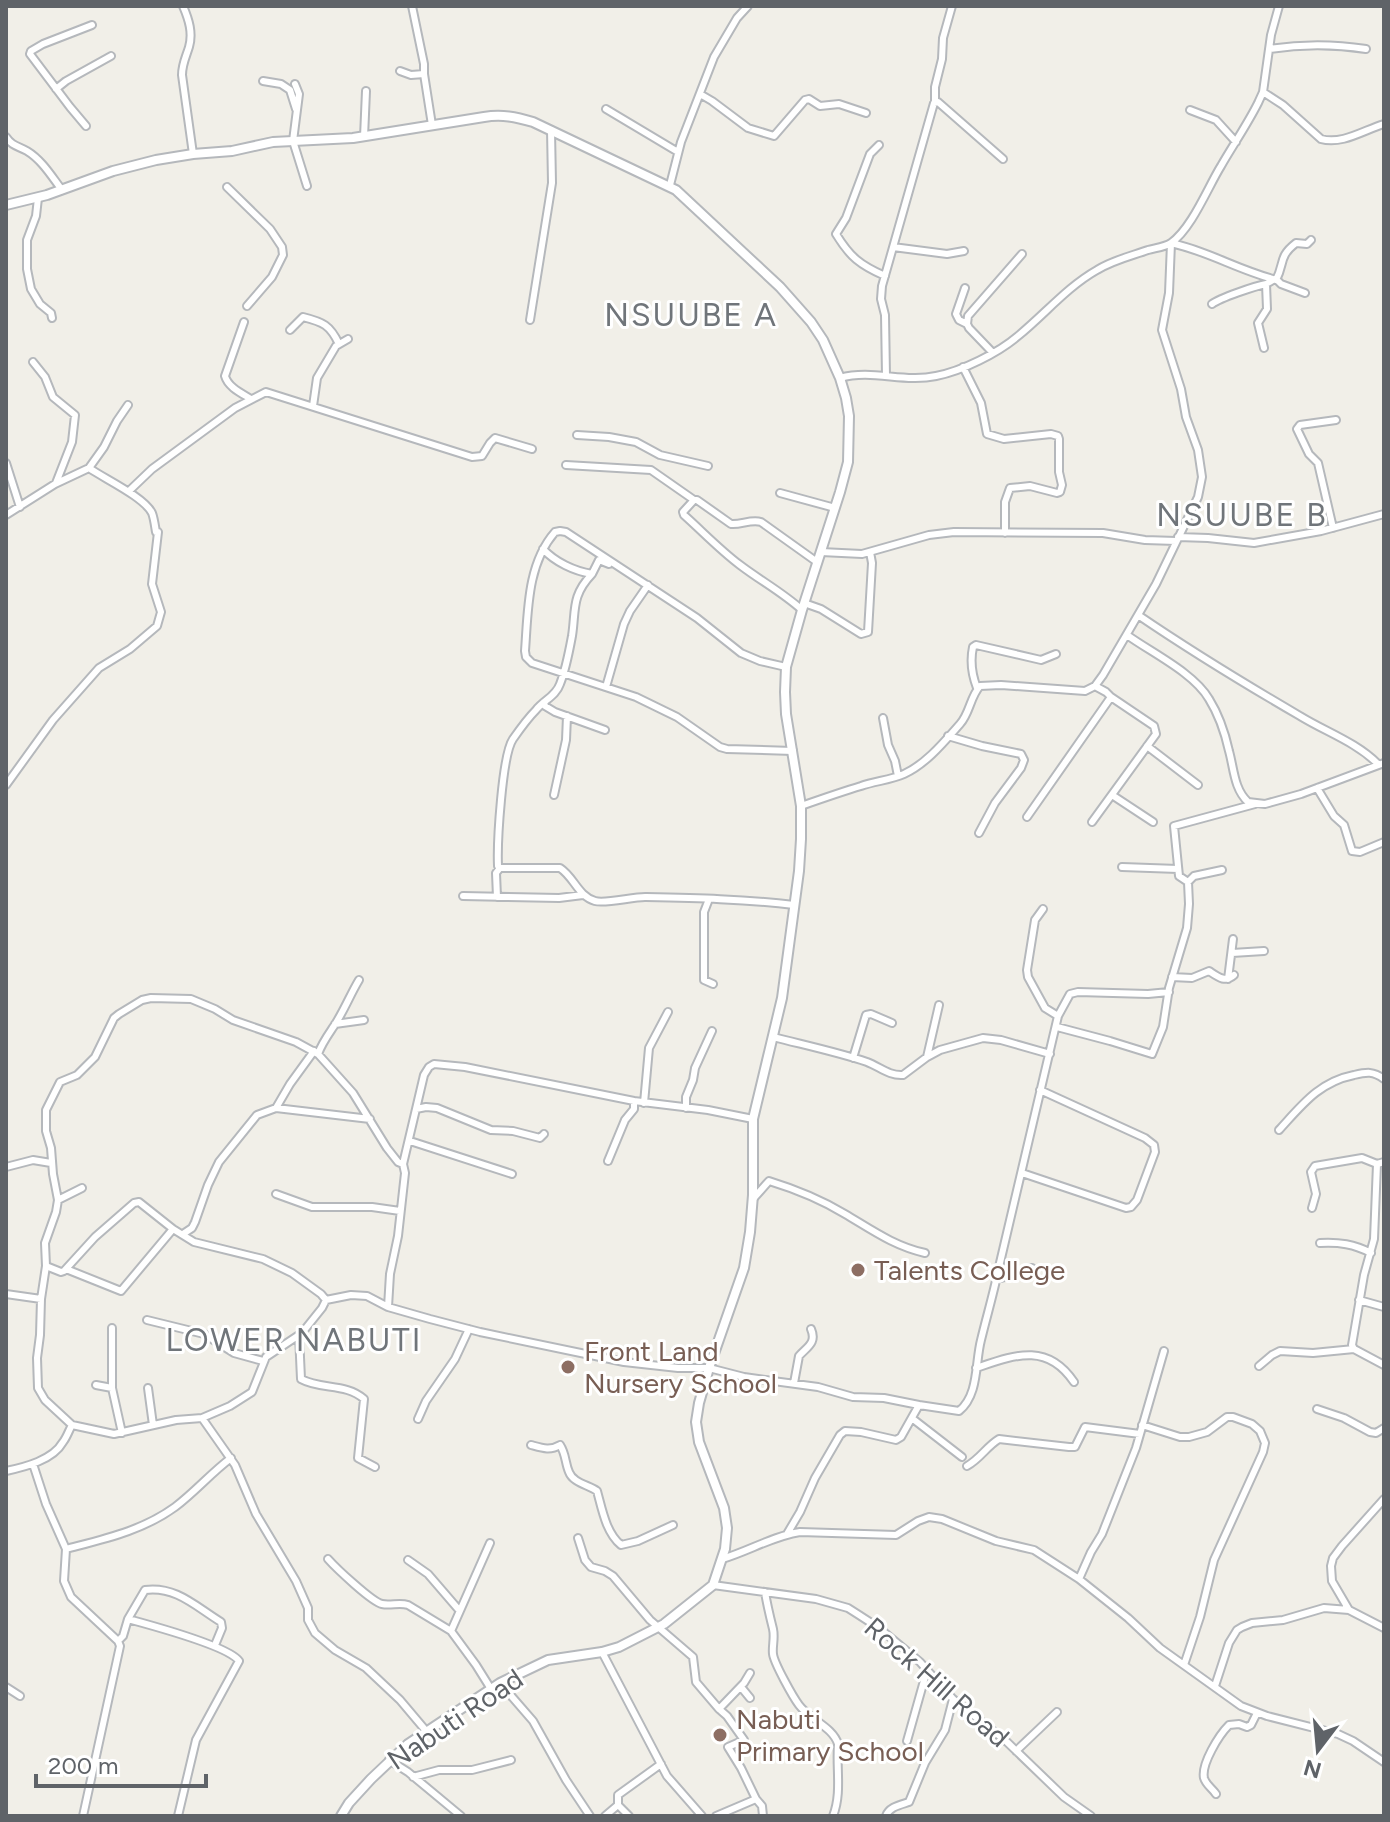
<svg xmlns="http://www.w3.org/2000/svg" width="1390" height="1822" font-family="Figtree,sans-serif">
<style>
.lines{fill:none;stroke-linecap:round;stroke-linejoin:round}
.minor-casing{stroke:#b5b8bc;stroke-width:10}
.tertiary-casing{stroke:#b5b8bc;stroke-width:12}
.minor{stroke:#fff;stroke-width:6}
.tertiary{stroke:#fff;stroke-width:8}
.education-dot{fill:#8d6e63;stroke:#fff;stroke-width:3}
.labels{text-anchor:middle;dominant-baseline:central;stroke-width:6;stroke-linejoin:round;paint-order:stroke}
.education-label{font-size:28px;fill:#785e54;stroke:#fff;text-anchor:start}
.street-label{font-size:28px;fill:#5f6368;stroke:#fff}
.quarter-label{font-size:32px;letter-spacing:2px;fill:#70757a;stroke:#fff}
</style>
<rect width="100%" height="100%" fill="#f1efe8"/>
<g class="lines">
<defs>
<path id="minor" d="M183 6C189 20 193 33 189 47 186 57 182 64 182 75L193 154
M412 6 424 64V74L432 125
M1269 49C1301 44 1334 44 1366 49
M400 71 411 75 424 74
M263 81 281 84 290 90 296 109
M295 84 299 94 293 141 307 186
M56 89 66 81 111 56
M1263 92 1283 105 1321 139C1342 145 1364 130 1384 124
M700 94 712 101 748 128 774 136 805 100 809 99 820 106 839 104 866 113
M935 102V87L942 59 943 38 952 6
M606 109 678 152
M1190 110 1216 120 1236 142
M86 126 70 107 30 54 31 51 43 44 92 25
M6 137C12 146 18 146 27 151 42 160 52 177 62 190
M364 137 366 91
M879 145 870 154 846 218 836 234C850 257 860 265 885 276
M670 185 681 142 714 57 737 18 748 6
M227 187 270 229 282 247 283 255 272 277 247 306
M38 198 36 216 27 240V269L31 289 40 304 51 313 52 318
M893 247 947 254 964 251
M1276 280C1285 263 1278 257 1296 243L1307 244 1311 240
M965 288 956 314 959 320 967 324
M1212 304C1220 298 1255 286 1266 284
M530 320 552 183 551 130
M244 322 225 376C228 387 241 393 251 399
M290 330 303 317C323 322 330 325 339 344
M1264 348 1258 323 1267 309 1266 284 1273 280
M992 352 969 328 967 324 968 316 1022 254
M33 362 45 377 53 397 75 415 72 442 56 483
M963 367 981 403 987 434 1004 439 1051 434 1058 436 1059 439V472L1062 485 1060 492 1057 493 1030 486 1010 488 1005 502V533
M886 376 885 315 881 299 882 286 934 103 938 102 1003 159
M840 378C872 369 904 383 936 376 962 371 998 353 1018 336 1045 314 1067 287 1097 270 1113 260 1131 256 1148 250 1155 248 1165 247 1171 243 1192 228 1208 187 1221 166 1233 145 1247 125 1258 103L1263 92 1271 35 1279 6
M313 406 317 378 336 346 348 339
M577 435 609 437 636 442 660 455 708 466
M6 463 20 507
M566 465 651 470 694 500
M129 491 152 469 235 408 266 392 472 457 482 456 490 443 495 438 532 449
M780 493 835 508
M6 515 55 484 89 468 104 447 117 421 128 405
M1333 528 1318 463 1309 454 1297 429 1300 425 1336 420
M1178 537 1208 538 1254 543 1321 531 1384 514
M543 549C555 562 574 571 592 574L599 560 609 564
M821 552 862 554 929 535 954 532 1103 533 1145 540 1176 541
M804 603 821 609 861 634 868 632 872 563 870 552
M802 610C782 592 761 581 740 565 720 550 703 532 684 515L683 512 694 500H697L731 524C741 525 751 519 761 522L817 562
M1138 615C1191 651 1245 684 1300 716 1326 732 1356 742 1378 764
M1127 635C1152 653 1194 673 1209 699 1219 715 1225 733 1229 751 1234 769 1234 789 1248 802L1265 804 1301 794 1384 763
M786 667 760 661 741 653 697 618 566 532 560 531 555 532C527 564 528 611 525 651L526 657 532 663 636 697 677 717 720 747 727 749 793 751
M606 687 624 624 630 611 648 585
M977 688C972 675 970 661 973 647L976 645 1041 660 1056 654
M544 702 545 706 555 712 605 730
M883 718 888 745 895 761 898 776
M948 736 982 746 1021 754 1024 760 1021 768 995 803 979 833
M1147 746 1198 785
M6 785 53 720 99 668 130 649 157 626 161 612 152 584 158 532H156C155 526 154 518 152 513 144 497 105 479 89 468
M1317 788 1334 816 1344 825 1352 851 1360 852 1384 842
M554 795 566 740 567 716
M1112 795 1153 822
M801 806C821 799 841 792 861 786 875 781 891 780 904 774 926 764 944 742 960 724 970 713 970 697 980 686L1001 685 1085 691 1095 686 1103 675 1156 584 1198 497 1202 477 1198 450 1186 417 1181 389 1162 330 1169 293 1171 243C1208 251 1240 271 1277 280L1281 284 1305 293
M1027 817 1111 697 1106 692 1095 686
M1092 822 1156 734 1154 726 1111 697
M1122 867 1178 869
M500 868H560C574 877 578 896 595 901 605 904 632 897 645 897 694 898 745 899 794 905
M1188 882 1194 876 1222 870
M463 896 559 898 583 895
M497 897 496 873 500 868 498 866C497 843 502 755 513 739 520 729 528 718 536 710 544 700 556 696 560 684 566 669 569 652 572 636 576 610 571 596 592 574
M709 899 704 912V980L713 984
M1043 909 1035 920 1027 970 1028 977 1045 1008 1058 1016
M1232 953 1264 951
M1172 977 1192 978 1209 971C1218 977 1225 983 1234 975
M1228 979 1233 939
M335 1024 364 1020
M1057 1027 1110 1041 1152 1054 1163 1027 1169 988 1187 928 1189 904 1188 882 1179 876 1174 826 1255 804
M773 1037C804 1045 837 1052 867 1062 880 1067 889 1076 903 1075L927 1057 940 1050 983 1038 1001 1040 1050 1054
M318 1054C322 1043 328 1035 334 1026 344 1011 350 995 359 980
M927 1057 939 1005
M853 1058 866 1015 871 1014 892 1023
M644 1103 649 1048 668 1012
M276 1108 290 1084 314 1051
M686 1108V1097L693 1080 695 1068 712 1031
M416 1109 424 1075 429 1067 434 1064 465 1067 634 1101
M1279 1130C1302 1105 1319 1082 1354 1075 1367 1072 1373 1071 1384 1079
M410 1141 512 1174
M608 1161 625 1120 634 1109V1101L708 1110 753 1119
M1384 1162 1377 1164 1374 1239 1364 1275 1352 1345 1354 1349 1384 1365
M403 1164 416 1109 426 1107 437 1108 491 1130 513 1131 540 1138 544 1134
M6 1167 33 1160 51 1163
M1022 1173 1126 1208 1131 1207 1137 1200 1155 1152 1154 1145 1145 1138 1040 1090
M276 1194 312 1207H372L400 1211
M753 1199 769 1181C795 1189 822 1200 845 1214 872 1230 894 1246 925 1253
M58 1200 82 1188
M1312 1208 1316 1194 1311 1172 1315 1166 1362 1158 1377 1164
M183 1234 192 1228 195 1222 208 1185 219 1162 257 1115 276 1108 370 1119
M1320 1243C1339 1242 1354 1244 1371 1253
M46 1266 61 1272 64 1271 95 1237 134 1203 139 1202 173 1229 194 1242 263 1259 292 1273 321 1294 326 1300
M66 1269 121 1291 173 1229
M996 1279C1009 1277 1019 1270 1032 1268
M6 1294 41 1299
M1359 1300 1384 1307
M388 1307 390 1274 398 1236 405 1173 403 1164 398 1162 387 1148 353 1093 318 1054 296 1042 233 1020 215 1009 191 999 151 998 142 1000 119 1014 114 1018 95 1057 77 1075 60 1082 46 1110V1131L51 1148 53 1174 58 1200 56 1212 45 1243 46 1266 41 1299 40 1335 37 1358 38 1388 45 1400 72 1425 114 1434 176 1420 202 1418 230 1406 252 1392 266 1357 302 1333 322 1308 326 1300 351 1295 367 1296 388 1307 430 1319 480 1332 624 1362 678 1368H709L744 1377 818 1387 853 1397 884 1398 919 1405
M147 1320 204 1334 234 1353 263 1361
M112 1328V1388L122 1433
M299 1335 301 1379C321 1390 346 1383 364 1399L358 1458 375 1467
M1259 1366 1272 1355 1280 1351 1313 1353 1354 1349
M976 1368C1015 1355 1047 1342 1074 1382
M794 1383 799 1356C807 1347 817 1343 811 1329
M96 1385 112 1388
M148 1388 153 1425
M1317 1409 1344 1418 1370 1432 1376 1433 1384 1428
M202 1418 235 1465 256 1514 296 1581 308 1608V1620L315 1633 335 1650 366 1668 400 1700 427 1732
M418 1419 426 1401 455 1359 469 1329
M913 1419 962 1457
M1142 1425 1180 1437H1189L1207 1432 1227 1417H1233L1252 1424 1260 1431 1265 1443 1263 1452 1214 1560 1200 1617 1184 1665
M531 1445C542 1448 550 1451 560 1445 566 1454 565 1463 569 1472 573 1483 589 1485 597 1491 602 1509 606 1533 621 1545L638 1541 673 1525
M33 1464 46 1504 66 1549 64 1581 71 1597 118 1641 120 1646 83 1816
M967 1466C981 1458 986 1447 999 1439L1069 1447H1075L1085 1427 1140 1434
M6 1471C25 1467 53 1460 63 1442 67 1437 69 1430 72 1425
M1384 1499 1342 1546 1333 1558 1331 1566 1332 1581 1349 1610 1384 1628
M787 1534 800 1512 815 1478 840 1435 845 1431 861 1432 896 1440 901 1437 919 1405 959 1411C979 1395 975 1363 981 1340 987 1315 994 1292 999 1267L1058 1016 1070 994 1078 992 1148 994 1169 992
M578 1538 585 1560 591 1567 605 1571 613 1576 650 1620 693 1657 696 1682 719 1709 744 1683 750 1673
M66 1549C104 1539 142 1531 175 1507 195 1492 211 1473 231 1458
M328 1559C336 1568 372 1602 382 1604 391 1606 399 1602 408 1605L451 1631 476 1665 491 1689
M722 1559C749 1551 773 1536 800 1532L896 1535 918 1521 929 1517 942 1519 996 1541 1034 1550 1079 1579 1128 1618 1160 1648 1241 1706 1267 1716 1338 1734 1353 1741 1384 1762
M408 1560 428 1574 459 1610
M1079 1579 1091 1552 1102 1534 1136 1448 1164 1351
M713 1585 816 1599 848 1608 859 1615 879 1628 920 1662 953 1699 1007 1742 1064 1797 1091 1816
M765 1592C767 1605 770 1617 773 1629 775 1638 772 1646 773 1654 774 1663 793 1697 799 1705 810 1720 833 1727 838 1744 836 1769 842 1793 833 1816
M128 1619 145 1590C176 1586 195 1606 221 1622L222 1628 215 1645
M451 1631 490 1543
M118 1641 123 1636 128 1619C150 1625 229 1646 239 1661L196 1740 178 1816
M602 1652 667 1776 702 1816
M500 1683 533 1721 566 1780 590 1816
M1215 1686 1229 1643 1237 1630 1242 1627 1252 1623 1283 1620 1324 1608 1349 1610
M6 1687 20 1696
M741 1687 750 1698
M719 1709 727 1716 744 1740 728 1747 741 1768 756 1799
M907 1741 927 1670
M1016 1751 1057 1712
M389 1760 408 1772 461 1816
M413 1777 439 1770H472L511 1760
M1216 1794C1212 1788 1206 1785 1204 1778 1201 1764 1219 1735 1229 1725L1239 1724 1247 1727 1251 1725 1257 1713
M618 1805 629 1816
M605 1816 618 1805V1795L661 1764
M716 1816 756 1799 762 1806 763 1816
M886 1816C889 1807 900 1805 909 1802L925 1763 945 1730 953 1699"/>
<path id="tertiary" d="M6 205 47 195 113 171 156 160 193 154 232 151 273 142 353 138 484 117C502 114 516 117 533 122L676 190 780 287 811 322 823 340 840 378 846 398 849 416 848 462 840 492 802 610 786 667 785 692 786 714 801 806V839L799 871 782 998 753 1119V1195L750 1232 744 1268 709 1368 699 1403 696 1422 699 1442 724 1508 727 1528 725 1549 713 1585 664 1624 619 1647 602 1652 548 1660 500 1683 408 1744 371 1779 349 1803 341 1816"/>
</defs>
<use href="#minor" class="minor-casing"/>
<use href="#tertiary" class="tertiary-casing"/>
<use href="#minor" class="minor"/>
<use href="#tertiary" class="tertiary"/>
</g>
<g class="education-dot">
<circle cx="858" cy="1270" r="8"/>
<circle cx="568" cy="1367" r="8"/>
<circle cx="720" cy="1735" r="8"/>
</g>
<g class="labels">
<g class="education-label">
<text x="874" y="1270">Talents College</text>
<text x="584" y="1351">Front Land<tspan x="584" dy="32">Nursery School</tspan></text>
<text x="736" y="1719">Nabuti<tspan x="736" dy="32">Primary School</tspan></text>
</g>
<g class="street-label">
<text transform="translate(937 1682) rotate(41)">Rock Hill Road</text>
<text transform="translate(455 1719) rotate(-34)">Nabuti Road</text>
</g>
<g class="quarter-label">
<text x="691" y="315">NSUUBE A</text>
<text x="1242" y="515">NSUUBE B</text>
<text x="294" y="1340">LOWER NABUTI</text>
</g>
</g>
<rect width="1390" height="1822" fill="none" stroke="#5f6368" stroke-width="16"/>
<g transform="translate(1318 1750) rotate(196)" stroke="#ffffff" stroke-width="6" paint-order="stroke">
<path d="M0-6L14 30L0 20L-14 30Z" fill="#5f6368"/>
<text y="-12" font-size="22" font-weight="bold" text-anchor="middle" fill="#5f6368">N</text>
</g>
<path d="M36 1774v12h170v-12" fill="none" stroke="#5f6368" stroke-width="4"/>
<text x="48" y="1774" font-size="24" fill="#5f6368" stroke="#ffffff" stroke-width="6" paint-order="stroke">200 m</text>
</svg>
